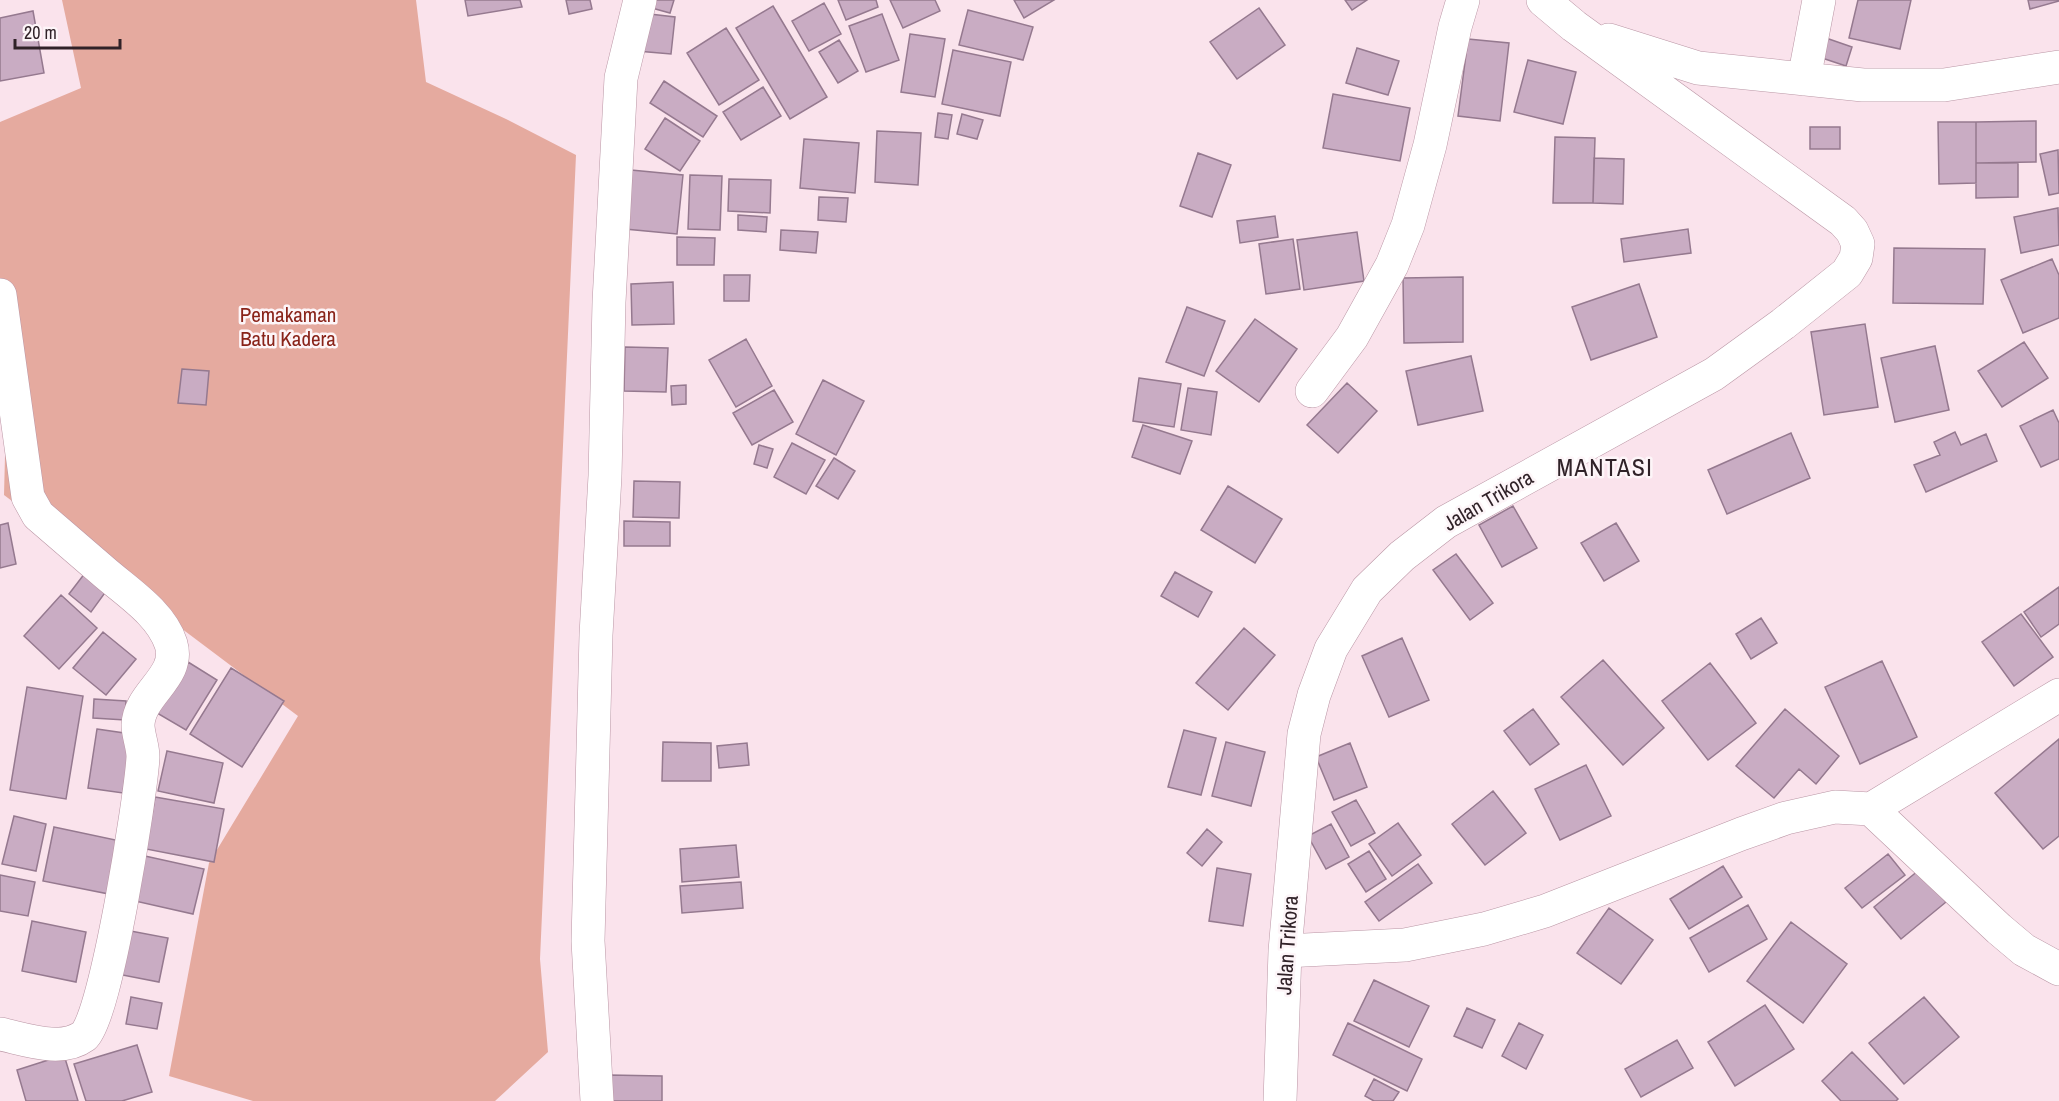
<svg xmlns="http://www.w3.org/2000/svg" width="2059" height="1101" font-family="'Archivo Narrow',sans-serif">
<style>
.green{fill:#e5aa9f}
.building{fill:#c9acc3;stroke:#95798f;stroke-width:1.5}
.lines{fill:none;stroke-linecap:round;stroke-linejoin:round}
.minor-casing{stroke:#ba96a5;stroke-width:34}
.minor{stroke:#fff;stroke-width:33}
.labels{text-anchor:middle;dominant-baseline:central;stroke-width:5;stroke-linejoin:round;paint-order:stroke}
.park-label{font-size:21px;fill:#892319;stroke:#fdf5f8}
.street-label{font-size:21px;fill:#302228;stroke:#fdf5f8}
.quarter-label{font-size:24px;letter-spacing:1.5px;fill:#302228;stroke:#fdf5f8}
</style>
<rect width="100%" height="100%" fill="#fae3ec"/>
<path class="green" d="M62 0H416L426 82 506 119 576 155 540 959 548 1052 495 1101H253L169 1076 209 863 298 716 4 495 8 340 0 323V122L81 88Z"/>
<path class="building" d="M465 0H520L522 7 468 16Z
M566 0H590L592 9 569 14Z
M650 0H674L670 13 648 7Z
M838 0H876L878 7 846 20Z
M890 0H935L940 11 903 28Z
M1014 0H1054L1024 18Z
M1345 0H1367L1352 10Z
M1858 0H1911L1900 49 1849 38Z
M2028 0H2059V1L2030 9Z
M824 3 841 34 809 51 792 21Z
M773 6 827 97 790 119 736 28Z
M1259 8 1285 45 1237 79 1210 42Z
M968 10 1033 27 1023 60 959 45Z
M33 11 44 73 0 81V18Z
M641 13 675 17 671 54 637 51Z
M882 14 899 60 866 72 849 26Z
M726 28 759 80 719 105 687 53Z
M910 34 945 39 935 97 901 92Z
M1826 38 1852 47 1846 66 1819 57Z
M1468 39 1509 43 1500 121 1458 116Z
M839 40 858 71 838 83 819 52Z
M1357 48 1399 61 1388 95 1346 83Z
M953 50 1011 62 1000 116 942 104Z
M1528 60 1576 72 1563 124 1514 112Z
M664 81 717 116 703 137 650 103Z
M763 87 781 116 741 140 723 112Z
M1333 94 1410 108 1400 161 1323 148Z
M938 113 952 115 948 139 935 137Z
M962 114 983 120 977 139 957 134Z
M665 118 700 141 680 171 645 149Z
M2036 121V162L1976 163V122Z
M1938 122H1976V183L1939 184Z
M1810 127H1840V149H1810Z
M877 131 921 133 918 185 875 182Z
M1555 137 1595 138 1593 203H1553Z
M804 139 859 143 855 193 800 188Z
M2058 150 2059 193 2049 195 2040 154Z
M1198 153 1231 165 1212 217 1180 206Z
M1594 158 1624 159 1623 204 1593 203Z
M1976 163H2018V197L1976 198Z
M631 170 683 175 677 234 625 229Z
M690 175 722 176 720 230 688 229Z
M729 179 771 180 770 213 728 211Z
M819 197 848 198 846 222 818 220Z
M2058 208 2059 245 2021 253 2014 217Z
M738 215 767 217 766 232 738 230Z
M1275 216 1278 237 1240 243 1237 221Z
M1688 229 1691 253 1624 262 1621 239Z
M781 230 818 232 816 253 780 250Z
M1357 232 1364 281 1304 290 1297 240Z
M677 237 715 238 714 265H677Z
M1293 239 1300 289 1266 294 1259 244Z
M1894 248 1985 249 1983 304 1893 303Z
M2052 259 2059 275V318L2023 333 2001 280Z
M724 275H750L749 301H724Z
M1463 277V342L1404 343 1403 278Z
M673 282 674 324 632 325 631 284Z
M1639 284 1657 337 1591 360 1572 307Z
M1187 307 1225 321 1204 376 1166 362Z
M1255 319 1297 349 1259 402 1216 371Z
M1865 324 1878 407 1824 415 1811 332Z
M746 339 772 386 736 407 709 360Z
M2024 342 2048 378 2002 407 1978 371Z
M1935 346 1949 410 1895 422 1881 358Z
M625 347 668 348 666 392 624 391Z
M1471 356 1483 411 1418 425 1406 371Z
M182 369 209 371 206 405 178 403Z
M1139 378 1181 384 1174 427 1133 421Z
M823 380 864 401 836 455 796 434Z
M1347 383 1377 411 1338 453 1307 425Z
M686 385V404L672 405 671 386Z
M1188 388 1217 392 1211 435 1181 430Z
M774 390 793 422 752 445 733 413Z
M2053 410 2059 423V459L2041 467 2020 426Z
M1143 425 1192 441 1180 474 1132 457Z
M1955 432 1961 445 1986 434 1997 461 1926 492 1914 465 1940 455 1934 442Z
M1791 433 1810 478 1727 514 1708 470Z
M792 443 825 460 806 494 774 477Z
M759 445 773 449 767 468 754 464Z
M834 458 855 471 838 499 816 486Z
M634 481 680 482 679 518 633 517Z
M1228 486 1282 519 1255 563 1201 530Z
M1513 506 1537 548 1502 567 1479 525Z
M624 521 670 522V546H624Z
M8 523 16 564 0 568V525Z
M1616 523 1639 561 1604 581 1581 543Z
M1456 554 1493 603 1470 620 1433 570Z
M1175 572 1212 592 1198 617 1161 596Z
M85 573 107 590 91 612 69 594Z
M2059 587V624L2041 637 2024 612Z
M61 595 97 628 59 669 24 636Z
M2021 614 2053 657 2014 686 1982 642Z
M1761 618 1777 643 1751 659 1736 634Z
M1244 628 1275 655 1228 710 1196 683Z
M103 632 136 659 106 695 73 668Z
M1402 638 1429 700 1389 717 1362 656Z
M1603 660 1664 728 1623 765 1561 697Z
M1882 661 1917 737 1860 764 1825 687Z
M188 662 217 680 186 730 157 713Z
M1710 663 1756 723 1708 760 1662 701Z
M231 668 284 701 242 767 190 734Z
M27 687 83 696 66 799 10 790Z
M94 699 126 701 125 720 93 718Z
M1533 709 1559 744 1530 765 1504 731Z
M1785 709 1839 756 1816 784 1799 769 1774 798 1736 766Z
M97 729 131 734 123 793 88 788Z
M1184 730 1216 738 1201 795 1168 787Z
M2059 739V836L2043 849 1995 793Z
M663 742 711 743V781H662Z
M1226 742 1265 752 1251 806 1212 796Z
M747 743 749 765 719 768 717 746Z
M1350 743 1367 787 1334 800 1316 757Z
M167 751 223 763 214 803 158 791Z
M1586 765 1611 816 1560 840 1535 789Z
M1493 791 1526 833 1485 865 1452 824Z
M155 797 224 809 214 862 146 849Z
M1356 800 1375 833 1351 846 1332 812Z
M14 816 46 824 36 871 2 864Z
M1398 823 1421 855 1392 876 1369 844Z
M1331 824 1349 857 1326 869 1308 836Z
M54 827 125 842 114 895 43 881Z
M1207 829 1222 842 1202 866 1187 853Z
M736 845 739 877 682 882 680 849Z
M1369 851 1386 879 1366 892 1348 864Z
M1888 854 1905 875 1862 908 1845 888Z
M145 856 204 869 193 914 135 901Z
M1418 864 1432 883 1379 921 1365 902Z
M1723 866 1742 897 1689 929 1670 899Z
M1217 868 1251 874 1243 926 1209 921Z
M1919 870 1946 902 1901 939 1874 907Z
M0 875 35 882 28 916 0 911Z
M741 882 743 908 682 913 680 886Z
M1748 905 1767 939 1709 972 1690 938Z
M1609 908 1653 940 1621 984 1577 953Z
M32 921 86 932 76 982 22 971Z
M1791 922 1847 964 1803 1023 1747 981Z
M120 929 168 938 159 982 112 973Z
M1374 980 1429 1006 1409 1047 1354 1021Z
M131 997 162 1003 157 1029 126 1024Z
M1924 997 1959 1037 1904 1084 1869 1043Z
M1765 1005 1794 1049 1735 1086 1708 1042Z
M1467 1008 1495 1020 1482 1048 1454 1036Z
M1348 1023 1422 1059 1407 1091 1333 1055Z
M1519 1023 1543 1035 1526 1069 1502 1056Z
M1677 1040 1693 1068 1641 1097 1625 1069Z
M137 1045 152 1092 122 1101H86L74 1064Z
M1852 1052 1898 1099 1896 1101H1841L1822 1081Z
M64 1055 78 1101H26L17 1070Z
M609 1075 662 1076V1101H608Z
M1374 1079 1399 1092 1393 1101H1374L1365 1096Z"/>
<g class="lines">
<defs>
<path id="minor" d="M1609 40 1698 68 1863 85H1944L2059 67
M1804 79 1819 0
M0 295 28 497 38 515C60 534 81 552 103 571 127 592 161 613 171 644 181 677 139 693 138 725 138 735 143 746 143 757 141 795 106 1018 84 1036 61 1053 25 1039 0 1034
M1312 391 1352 337 1392 265 1408 225 1430 145 1455 27 1463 0
M1871 809 2059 695
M1285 951 1405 945 1484 929 1545 911 1741 834 1786 818 1835 807 1871 809 1999 929 2024 950 2059 969
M597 1101 588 941 596 635 605 476 609 302 621 78 640 0
M1280 1101 1285 951 1304 734 1314 695 1331 649 1367 590 1402 556 1446 522 1714 374 1783 324 1847 273 1856 258 1858 244 1852 231 1843 221 1574 26 1543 0"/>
</defs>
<use href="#minor" class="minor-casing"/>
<use href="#minor" class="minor"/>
</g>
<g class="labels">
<g class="park-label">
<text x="288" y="314">Pemakaman<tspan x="288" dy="24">Batu Kadera</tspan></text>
</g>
<g class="street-label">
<text transform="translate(1488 500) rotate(-30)">Jalan Trikora</text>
<text transform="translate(1287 945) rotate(-86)">Jalan Trikora</text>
</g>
<g class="quarter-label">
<text x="1605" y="467">MANTASI</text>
</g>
</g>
<path d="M15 39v9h105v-9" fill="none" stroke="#302228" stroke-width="3"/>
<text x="24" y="39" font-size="18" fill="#302228" stroke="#fdf5f8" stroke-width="4.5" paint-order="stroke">20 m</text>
</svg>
